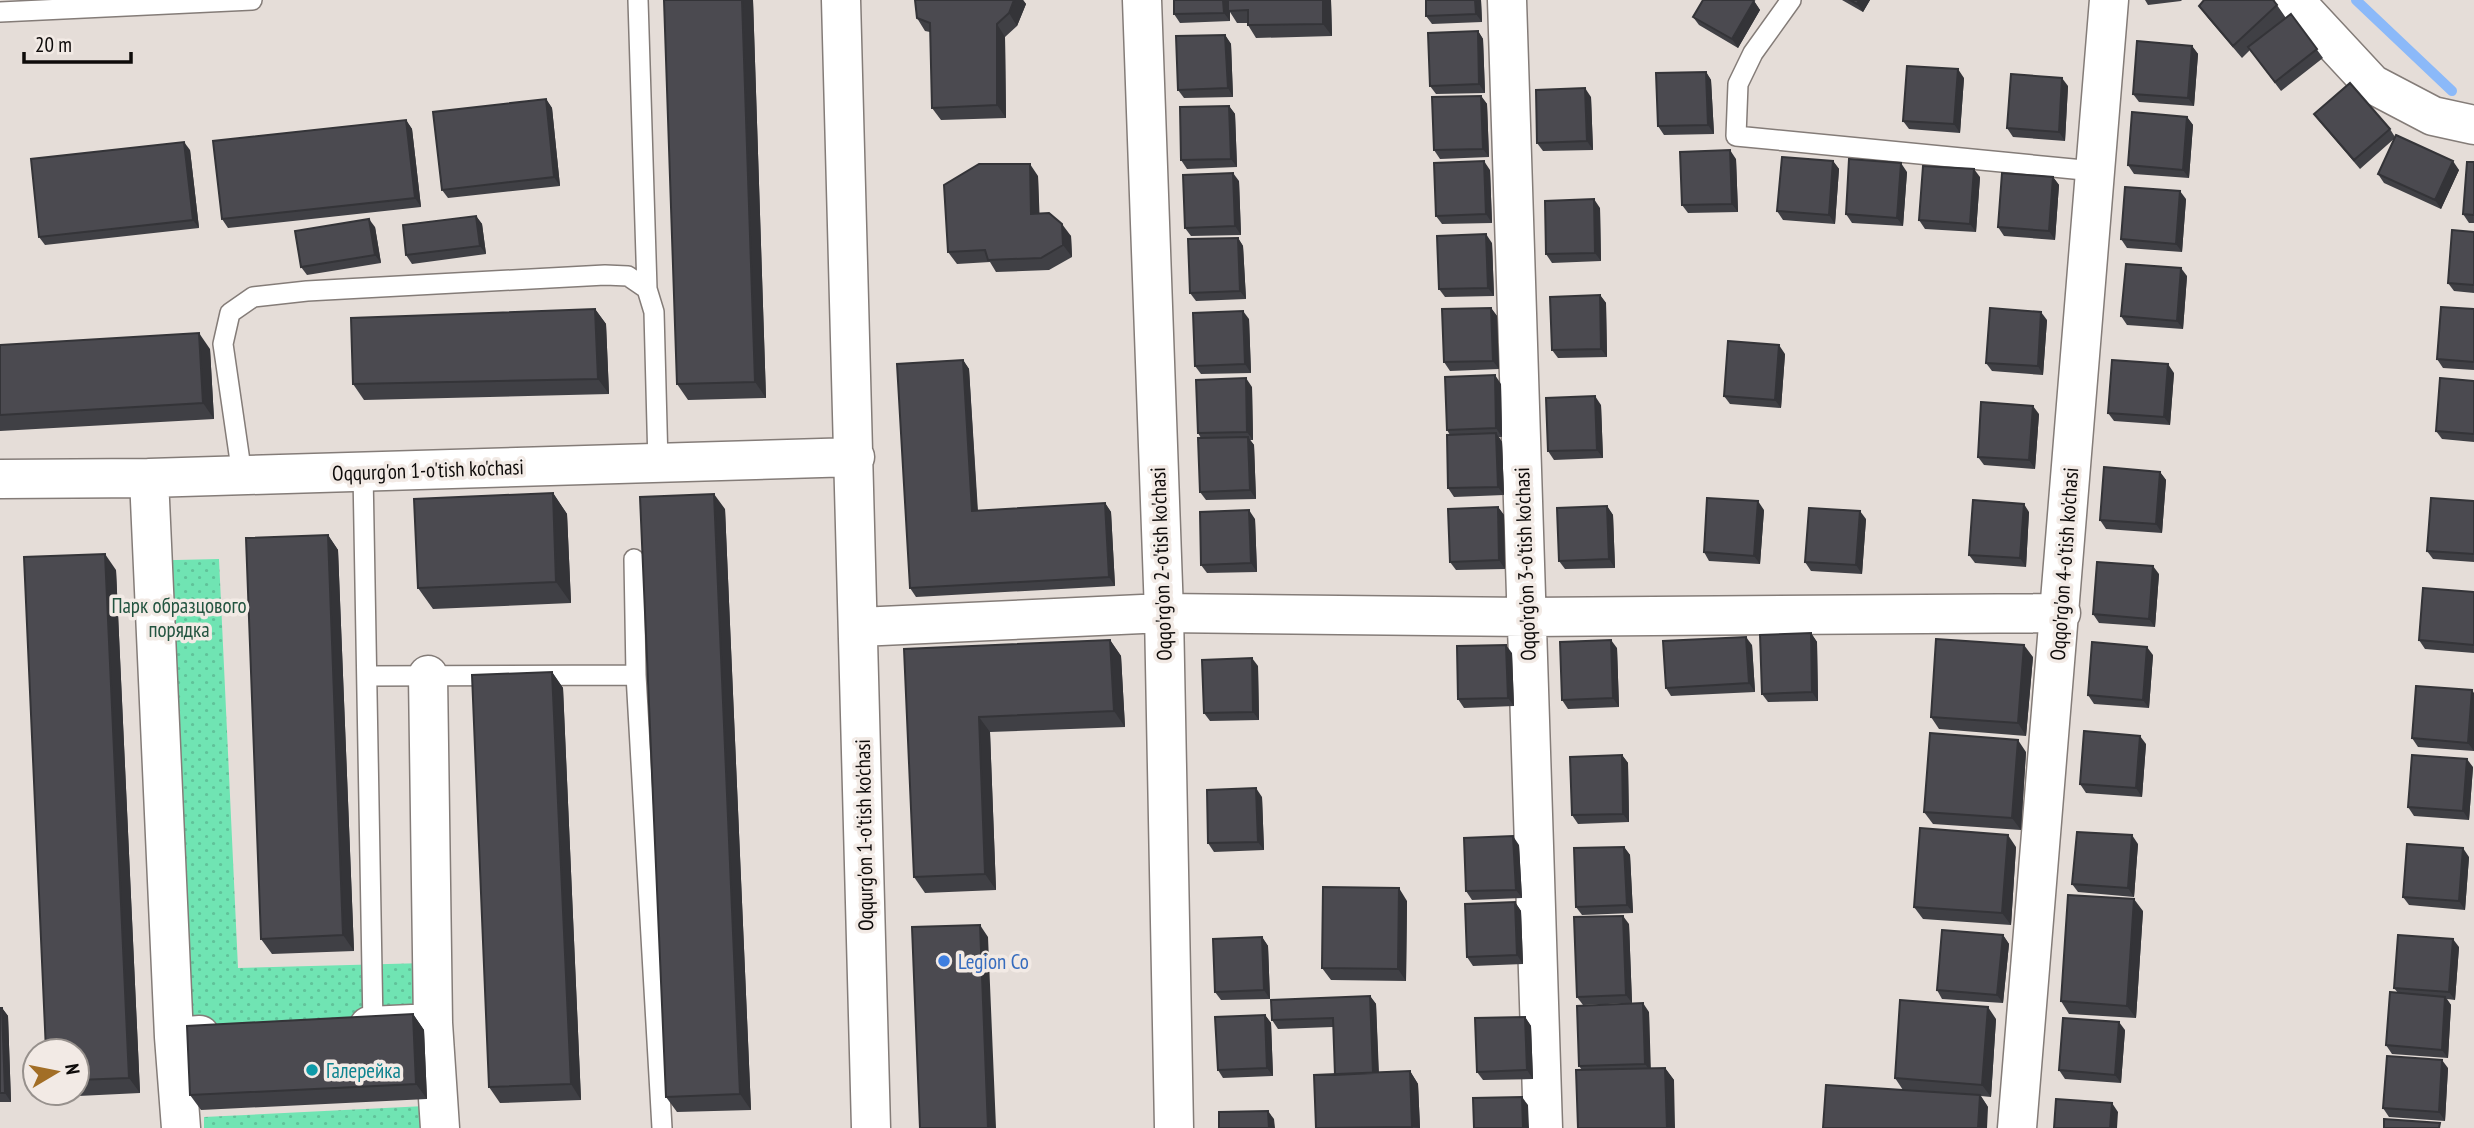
<svg xmlns="http://www.w3.org/2000/svg" width="2474" height="1128" font-family="'PT Sans Narrow',sans-serif">
<style>
.green{fill:url(#green-dots)}
.lines{fill:none;stroke-linecap:round;stroke-linejoin:round}
.stream{stroke:#8bb9f9;stroke-width:10}
.lane-casing{stroke:#847c78;stroke-width:22}
.street-casing{stroke:#847c78;stroke-width:41}
.lane{stroke:#fff;stroke-width:19}
.street{stroke:#fff;stroke-width:38}
.wall{fill:#404045}
.shaded-wall{fill:#343438}
.building{fill:#4b4a50;stroke:#343438;stroke-width:2}
.shop-dot{fill:#3f7fe0;stroke:#f2eae5;stroke-width:2.5}
.culture-dot{fill:#0f9aa8;stroke:#f2eae5;stroke-width:2.5}
.labels{text-anchor:middle;dominant-baseline:central;stroke-width:7;stroke-linejoin:round;paint-order:stroke}
.street-label{font-size:21px;fill:#0e0b0a;stroke:#f2eae5}
.park-label{font-size:21px;fill:#235440;stroke:#f2eae5}
.shop-label{font-size:21px;fill:#366cbe;stroke:#f2eae5;text-anchor:start}
.culture-label{font-size:21px;fill:#0d838f;stroke:#f2eae5;text-anchor:start}
</style>
<defs>
<pattern id="green-dots" width="8" height="8" patternUnits="userSpaceOnUse" patternTransform="scale(1.75)"><rect width="8" height="8" fill="#70e4b3"/><path d="M2 2h.1M6 6h.1" fill="none" stroke="#60c299" stroke-width="1.8" stroke-linecap="round"/></pattern>
</defs>
<rect width="100%" height="100%" fill="#e5ddd8"/>
<path class="green" d="M219 559 238 968 426 963 428 1016 158 1028 133 561Z
M425 1106 428 1128H204V1117Z"/>
<g class="lines">
<path class="stream" d="M2356 0 2452 91"/>
<defs>
<path id="lane" d="M638 0 647 289
M1791 0 1753 53 1738 84 1736 136 2094 171
M0 12 252 0
M363 472 373 1026
M242 475 223 344 230 313 253 297 307 291 605 275 628 276 647 289 654 312 658 464
M634 559 636 675
M367 676 636 675 662 1128"/>
<path id="street" d="M841 0 871 1128
M1142 0 1164 613 1174 1128
M1507 0 1543 1128
M2294 0 2372 84 2433 116 2474 125
M149 478 174 1037
M0 479 149 478 855 457
M859 627 1164 613 1527 617 2061 613
M428 675 433 1023
M369 1026 433 1023 440 1128
M181 1128 174 1037 200 1035
M2017 1128 2109 0"/>
</defs>
<use href="#lane" class="lane-casing"/>
<use href="#street" class="street-casing"/>
<use href="#lane" class="lane"/>
<use href="#street" class="street"/>
</g>
<path class="wall" d="M664 0H753L766 398 688 400 677 384Z
M915 0H1023L1026 4 1017 26 1005 37 1006 118 941 120 932 108 930 32 925 31 917 18Z
M1331 0 1332 36 1256 38 1248 25V23H1237L1230 12V21L1180 23 1174 14Z
M1481 0 1482 22 1432 24 1426 16Z
M1842 0H1870L1863 12Z
M2145 0H2182L2181 1 2148 5Z
M1754 1 1760 10 1738 48 1699 25 1693 17Z
M2277 5 2286 18 2291 14 2323 58 2281 91 2250 50 2242 58 2208 18 2199 6Z
M1478 31 1483 39 1485 93 1436 94 1430 86Z
M1225 35 1231 44 1233 97 1184 98 1178 90Z
M2192 46 2198 54 2194 106 2139 102 2133 94Z
M1706 72 1711 80 1714 134 1664 135 1658 126Z
M1964 78 1960 133 1909 129 1903 121Z
M2068 86 2065 141 2013 137 2007 128Z
M1481 96 1487 104 1489 157 1440 159 1434 150Z
M1591 97 1593 150 1543 151 1537 143Z
M546 99 552 108 560 186 448 198 442 190Z
M1229 106 1235 114 1237 167 1187 169 1181 160Z
M2314 114 2390 129 2395 137 2459 170 2441 209 2384 183 2378 174 2395 138 2360 169 2320 122Z
M2187 117 2193 125 2189 178 2134 174 2128 165Z
M406 120 412 129 421 207 228 228 222 219Z
M190 150 199 228 45 245 39 237Z
M1736 159 1738 212 1688 213 1682 205Z
M1833 161 1839 169 1835 224 1783 220 1777 211Z
M2474 162V223H2469L2463 214Z
M1490 170 1492 223 1442 224 1436 216Z
M1907 172 1903 226 1852 223 1846 214Z
M1038 176 1039 214 1071 236 1072 257 1049 270 996 272 990 262 957 264 948 252Z
M1980 177 1976 232 1925 229 1919 220Z
M2053 177 2059 185 2055 240 2004 236 1998 227Z
M1239 181 1241 235 1191 236 1185 228Z
M2186 199 2182 252 2127 248 2121 239Z
M1600 208 1601 261 1552 263 1546 254Z
M476 216 482 224 486 254 412 264 406 255Z
M375 227 381 263 307 275 301 267Z
M2474 232V293L2454 291 2448 283Z
M1238 238 1243 246 1246 299 1196 301 1190 293Z
M1492 243 1494 296 1445 297 1439 289Z
M2187 276 2183 329 2127 325 2121 316Z
M1600 295 1606 303 1607 357 1558 358 1552 350Z
M1491 308 1497 316 1499 369 1450 371 1444 362Z
M595 309 606 324 609 394 364 400 353 384Z
M2474 309V370L2443 368 2437 359Z
M1249 319 1251 373 1201 374 1195 366Z
M2047 320 2043 375 1992 371 1986 363Z
M0 345 210 349 214 419 0 431Z
M1785 354 1781 408 1730 404 1724 396Z
M963 360 969 369 978 511 1105 503 1111 512 1115 586 916 597 910 588Z
M2174 373 2170 425 2114 421 2108 413Z
M2474 381V442L2442 439 2436 431Z
M1501 384 1502 437H1499L1502 442 1504 495 1454 497 1448 488 1450 435 1447 430Z
M1252 387 1253 440H1250L1254 445 1256 499 1206 500 1200 492 1201 438 1198 433Z
M1601 405 1603 458 1554 460 1548 451Z
M2039 414 2035 469 1984 465 1978 457Z
M2160 472 2166 480 2162 533 2106 529 2100 520Z
M553 493 567 514 571 603 433 609 418 588Z
M2474 501V562L2433 559 2427 551Z
M1607 506 1613 515 1615 568 1565 569 1559 561Z
M1498 507 1504 515 1505 569 1456 570 1450 562Z
M725 509 751 1110 677 1112 666 1097Z
M1764 510 1760 564 1709 561 1704 552Z
M2029 512 2026 567 1975 563 1969 555Z
M1255 519 1257 572 1207 573 1201 565Z
M1866 519 1862 574 1811 571 1805 562Z
M328 535 338 550 354 951 272 954 261 939Z
M116 570 140 1093 58 1097 56 1093H77V1051Z
M2159 574 2155 627 2099 623 2093 614Z
M2474 592V653L2425 649 2419 640Z
M1811 633 1817 642 1818 701 1768 702 1762 694Z
M1110 640 1121 656 1125 727 990 732 996 890 925 893 914 877 904 649Z
M1752 645 1755 692 1671 696 1666 688Z
M1617 648 1619 707 1568 709 1562 700Z
M1512 653 1514 706 1464 708 1458 699Z
M2153 655 2149 708 2094 704 2088 695Z
M2033 657 2026 736 1939 729 1931 717Z
M1258 666 1259 720 1210 721 1204 713Z
M552 672 563 688 581 1100 500 1103 489 1087Z
M2474 693V751L2418 747 2412 738Z
M2146 744 2142 797 2086 793 2080 784Z
M2026 752 2021 830 1933 824 1924 812Z
M1622 755 1628 763 1629 822 1578 824 1572 815Z
M2473 767 2469 820 2414 816 2408 807Z
M1262 797 1264 850 1214 852 1208 843Z
M2138 844 2134 897 2078 892 2072 884Z
M1519 845 1522 898 1472 900 1466 891Z
M1624 847 1630 855 1633 913 1582 915 1576 907Z
M2016 847 2011 925 1923 919 1914 907Z
M2469 857 2465 910 2409 905 2403 897Z
M1407 901 1406 981 1331 980 1322 968Z
M1515 902 1521 911 1523 964 1473 966 1467 957Z
M2143 911 2136 1018 2069 1014 2061 1001Z
M1629 924 1632 1003 1583 1005 1577 997Z
M2003 935 2009 944 2003 1003 1942 999 1937 990Z
M1262 937 1268 946 1270 999 1221 1000 1215 992Z
M2459 947 2455 1000 2447 999 2451 1005 2448 1058 2392 1054 2386 1045 2398 993 2394 988Z
M1370 996 1376 1004 1379 1073 1410 1071 1418 1084 1420 1128H1316L1335 1075 1333 1027 1278 1029 1272 1020Z
M0 1008H2L8 1016 11 1102H0Z
M1649 1012 1650 1068H1665L1674 1080 1582 1070 1579 1066Z
M413 1014 424 1030 427 1099 201 1110 190 1095Z
M1265 1015 1271 1023 1273 1076 1223 1078 1218 1070Z
M1525 1017 1531 1026 1533 1079 1483 1080 1477 1072Z
M1996 1019 1991 1097 1981 1096 1988 1107 1903 1090 1895 1078Z
M2125 1030 2121 1083 2065 1079 2059 1070Z
M2448 1068 2445 1121 2389 1117 2383 1108Z"/>
<path class="shaded-wall" d="M742 0H753L766 398 755 382Z
M1014 0H1023L1026 4 1017 26 1009 13Z
M1223 0H1229L1228 11 1230 12V21L1224 13Z
M1323 0H1331L1332 36 1323 24Z
M1475 0H1481L1482 22 1476 14Z
M1859 0H1870L1863 12 1857 4Z
M1754 1 1760 10 1738 48 1732 39Z
M997 24 1005 37 1006 118 997 105Z
M1478 31 1483 39 1485 93 1479 84Z
M1225 35 1231 44 1233 97 1228 88Z
M2192 46 2198 54 2194 106 2188 98Z
M1958 69 1964 78 1960 133 1954 124Z
M1706 72 1711 80 1714 134 1708 125Z
M2062 78 2068 86 2065 141 2059 132Z
M1585 88 1591 97 1593 150 1587 141Z
M1481 96 1487 104 1489 157 1483 149Z
M546 99 552 108 560 186 554 177Z
M1229 106 1235 114 1237 167 1231 159Z
M2187 117 2193 125 2189 178 2183 170Z
M406 120 412 129 421 207 415 198Z
M184 142 190 150 199 228 193 220Z
M1730 150 1736 159 1738 212 1732 204Z
M1484 161 1490 170 1492 223 1486 214Z
M1833 161 1839 169 1835 224 1829 215Z
M2453 161 2459 170 2441 209 2435 200Z
M1901 163 1907 172 1903 226 1897 218Z
M1030 164 1038 176 1040 226 1031 214Z
M1974 169 1980 177 1976 232 1970 224Z
M1233 173 1239 181 1241 235 1235 226Z
M2053 177 2059 185 2055 240 2049 231Z
M2180 191 2186 199 2182 252 2176 244Z
M1594 199 1600 208 1601 261 1595 253Z
M476 216 482 224 486 254 480 246Z
M369 219 375 227 381 263 375 255Z
M1062 224 1071 236 1072 257 1063 245Z
M1486 234 1492 243 1494 296 1488 288Z
M1238 238 1243 246 1246 299 1240 291Z
M2181 268 2187 276 2183 329 2177 321Z
M1600 295 1606 303 1607 357 1601 349Z
M1491 308 1497 316 1499 369 1493 361Z
M595 309 606 324 609 394 598 379Z
M1243 311 1249 319 1251 373 1245 364Z
M2041 312 2047 320 2043 375 2038 366Z
M199 333 210 349 214 419 203 403Z
M1779 345 1785 354 1781 408 1775 400Z
M963 360 969 369 978 520 972 511Z
M2168 364 2174 373 2170 425 2164 417Z
M1495 375 1501 384 1502 437 1496 428Z
M1246 378 1252 387 1253 440 1247 432Z
M1595 396 1601 405 1603 458 1597 450Z
M2033 406 2039 414 2035 469 2029 460Z
M1496 433 1502 442 1504 495 1498 487Z
M1248 437 1254 445 1256 499 1250 490Z
M2160 472 2166 480 2162 533 2156 524Z
M553 493 567 514 571 603 556 582Z
M714 494 725 509 751 1110 740 1094Z
M1758 501 1764 510 1760 564 1754 556Z
M1105 503 1111 512 1115 586 1109 577Z
M2024 504 2029 512 2026 567 2020 558Z
M1607 506 1613 515 1615 568 1609 559Z
M1498 507 1504 515 1505 569 1499 560Z
M1249 510 1255 519 1257 572 1251 563Z
M1860 511 1866 519 1862 574 1856 565Z
M328 535 338 550 354 951 343 935Z
M105 554 116 570 140 1093 129 1078Z
M2153 566 2159 574 2155 627 2149 619Z
M1811 633 1817 642 1818 701 1812 692Z
M1746 637 1752 645 1755 692 1749 683Z
M1110 640 1121 656 1125 727 1114 711Z
M1611 640 1617 648 1619 707 1613 698Z
M1506 645 1512 653 1514 706 1508 698Z
M2024 645 2033 657 2026 736 2018 723Z
M2147 647 2153 655 2149 708 2143 700Z
M1252 658 1258 666 1259 720 1253 712Z
M552 672 563 688 581 1100 571 1084Z
M2472 690 2474 693V751L2468 743Z
M979 717 990 732 996 890 985 874Z
M2140 736 2146 744 2142 797 2136 788Z
M2018 740 2026 752 2021 830 2012 818Z
M1622 755 1628 763 1629 822 1623 814Z
M2467 759 2473 767 2469 820 2463 811Z
M1256 788 1262 797 1264 850 1258 842Z
M2008 835 2016 847 2011 925 2002 913Z
M2132 835 2138 844 2134 897 2128 888Z
M1513 836 1519 845 1522 898 1516 890Z
M1624 847 1630 855 1633 913 1627 905Z
M2463 848 2469 857 2465 910 2459 901Z
M1399 888 1407 901 1406 981 1398 969Z
M2134 899 2143 911 2136 1018 2127 1006Z
M1515 902 1521 911 1523 964 1517 955Z
M1623 916 1629 924 1632 1003 1626 995Z
M980 925 988 937 996 1128H988Z
M2003 935 2009 944 2003 1003 1997 995Z
M1262 937 1268 946 1270 999 1264 990Z
M2453 939 2459 947 2455 1000 2449 992Z
M1370 996 1376 1004 1379 1086 1373 1077Z
M2445 997 2451 1005 2448 1058 2442 1050Z
M1643 1003 1649 1012 1651 1072 1645 1064Z
M1988 1007 1996 1019 1991 1097 1982 1085Z
M2 1008 8 1016 11 1102 5 1093Z
M413 1014 424 1030 427 1099 416 1084Z
M1265 1015 1271 1023 1273 1076 1267 1068Z
M1525 1017 1531 1026 1533 1079 1527 1070Z
M2119 1022 2125 1030 2121 1083 2115 1075Z
M2442 1060 2448 1068 2445 1121 2439 1112Z
M1665 1068 1674 1080 1675 1128H1667Z
M1410 1071 1418 1084 1420 1128 1412 1127Z
M1980 1095 1988 1107 1987 1128H1978Z
M1522 1097 1528 1105 1529 1128H1523Z
M2112 1103 2118 1112 2117 1128H2110Z
M1268 1111 1274 1119 1275 1128H1269Z"/>
<path class="building" d="M664 0H742L755 382 677 384Z
M915 0H1014L1009 13 997 24V105L932 108 930 23 917 18Z
M1174 0H1223L1224 13 1174 14Z
M1228 0H1323V24L1248 25V10L1228 11Z
M1426 0H1475L1476 14 1426 16Z
M1703 0H1752L1754 1 1732 39 1693 17Z
M1850 0H1859L1857 4Z
M2204 0H2273L2277 5 2233 46 2199 6Z
M2291 14 2317 49 2275 82 2248 47Z
M1478 31 1479 84 1430 86 1428 33Z
M1225 35 1228 88 1178 90 1176 36Z
M2137 41 2192 46 2188 98 2133 94Z
M1907 66 1958 69 1954 124 1903 121Z
M1706 72 1708 125 1658 126 1656 73Z
M2011 74 2062 78 2059 132 2007 128Z
M2350 83 2390 129 2354 160 2314 114Z
M1585 88 1587 141 1537 143 1536 90Z
M1481 96 1483 149 1434 150 1432 97Z
M546 99 554 177 442 190 433 112Z
M1229 106 1231 159 1181 160 1180 107Z
M2132 112 2187 117 2183 170 2128 165Z
M406 120 415 198 222 219 213 141Z
M2396 135 2453 161 2435 200 2378 174Z
M184 142 193 220 39 237 31 159Z
M1730 150 1732 204 1682 205 1680 152Z
M1782 157 1833 161 1829 215 1777 211Z
M1849 159 1901 163 1897 218 1846 214Z
M1484 161 1486 214 1436 216 1434 163Z
M2467 162H2474V215L2463 214Z
M979 164H1030L1031 214 1049 213 1062 224 1063 245 1041 258 988 260 985 250 948 252 944 185Z
M1923 166 1974 169 1970 224 1919 220Z
M1233 173 1235 226 1185 228 1183 175Z
M2002 173 2053 177 2049 231 1998 227Z
M2125 187 2180 191 2176 244 2121 239Z
M1594 199 1595 253 1546 254 1545 201Z
M476 216 480 246 406 255 403 225Z
M369 219 375 255 301 267 295 231Z
M2452 230 2474 232V285L2448 283Z
M1486 234 1488 288 1439 289 1437 236Z
M1238 238 1240 291 1190 293 1188 239Z
M2126 264 2181 268 2177 321 2121 316Z
M1600 295 1601 349 1552 350 1550 297Z
M2441 307 2474 309V362L2437 359Z
M1491 308 1493 361 1444 362 1442 309Z
M1990 308 2041 312 2038 366 1986 363Z
M595 309 598 379 353 384 351 318Z
M1243 311 1245 364 1195 366 1193 313Z
M199 333 203 403 0 415V345Z
M1728 341 1779 345 1775 400 1724 396Z
M963 360 972 511 1105 503 1109 577 910 588 897 364Z
M2112 360 2168 364 2164 417 2108 413Z
M1495 375 1496 428 1447 430 1445 377Z
M1246 378 1247 432 1198 433 1196 380Z
M2440 378 2474 381V434L2436 431Z
M1595 396 1597 450 1548 451 1546 398Z
M1981 402 2033 406 2029 460 1978 457Z
M1496 433 1498 487 1448 488 1447 435Z
M1248 437 1250 490 1200 492 1198 438Z
M2104 467 2160 472 2156 524 2100 520Z
M553 493 556 582 418 588 414 499Z
M714 494 740 1094 666 1097 640 497Z
M1707 498 1758 501 1754 556 1704 552Z
M2431 498 2474 501V554L2427 551Z
M1973 500 2024 504 2020 558 1969 555Z
M1607 506 1609 559 1559 561 1557 508Z
M1498 507 1499 560 1450 562 1448 509Z
M1809 508 1860 511 1856 565 1805 562Z
M1249 510 1251 563 1201 565 1200 512Z
M328 535 343 935 261 939 246 538Z
M105 554 129 1078 77 1080V1051H46L24 557Z
M2097 562 2153 566 2149 619 2093 614Z
M2423 588 2474 592V645L2419 640Z
M1811 633 1812 692 1762 694 1760 635Z
M1746 637 1749 683 1666 688 1663 641Z
M1936 639 2024 645 2018 723 1931 717Z
M1110 640 1114 711 979 717 985 874 914 877 904 649Z
M1611 640 1613 698 1562 700 1560 642Z
M2092 642 2147 647 2143 700 2088 695Z
M1506 645 1508 698 1458 699 1457 646Z
M1252 658 1253 712 1204 713 1202 660Z
M552 672 571 1084 489 1087 472 675Z
M2416 686 2472 690 2468 743 2412 738Z
M2084 731 2140 736 2136 788 2080 784Z
M1930 733 2018 740 2012 818 1924 812Z
M1622 755 1623 814 1572 815 1570 757Z
M2412 755 2467 759 2463 811 2408 807Z
M1256 788 1258 842 1208 843 1207 790Z
M1920 828 2008 835 2002 913 1914 907Z
M2077 832 2132 835 2128 888 2072 884Z
M1513 836 1516 890 1466 891 1464 838Z
M2407 844 2463 848 2459 901 2403 897Z
M1624 847 1627 905 1576 907 1574 848Z
M1323 887 1399 888 1398 969 1322 968Z
M2068 895 2134 899 2127 1006 2061 1001Z
M1515 902 1517 955 1467 957 1465 904Z
M1623 916 1626 995 1577 997 1574 917Z
M980 925 988 1128H920L912 927Z
M1942 930 2003 935 1997 995 1937 990Z
M2398 935 2453 939 2449 992 2394 988Z
M1262 937 1264 990 1215 992 1213 939Z
M2390 992 2445 997 2442 1050 2386 1045Z
M1370 996 1373 1073 1335 1075 1333 1018 1272 1020 1271 1000Z
M1900 1000 1988 1007 1982 1085 1895 1078Z
M1643 1003 1645 1064 1579 1066 1577 1006Z
M0 1008H2L5 1093H0Z
M413 1014 416 1084 190 1095 187 1026Z
M1265 1015 1267 1068 1218 1070 1215 1017Z
M1525 1017 1527 1070 1477 1072 1475 1018Z
M2063 1018 2119 1022 2115 1075 2059 1070Z
M2387 1056 2442 1060 2439 1112 2383 1108Z
M1665 1068 1667 1128H1578L1576 1070Z
M1410 1071 1412 1127 1316 1128 1314 1075Z
M1826 1085 1980 1095 1978 1128H1823Z
M1522 1097 1523 1128H1474L1473 1098Z
M2056 1099 2112 1103 2110 1128H2054Z
M1268 1111 1269 1128H1219V1112Z
M2384 1119 2440 1123 2439 1128H2384Z"/>
<circle class="shop-dot" cx="944" cy="961" r="7"/>
<circle class="culture-dot" cx="312" cy="1070" r="7"/>
<g class="labels">
<g class="street-label">
<text transform="translate(428 470) rotate(-2)">Oqqurg'on 1-o'tish ko'chasi</text>
<text transform="translate(1161 564) rotate(-92)">Oqqo'rg'on 2-o'tish ko'chasi</text>
<text transform="translate(1525 564) rotate(-92)">Oqqo'rg'on 3-o'tish ko'chasi</text>
<text transform="translate(2064 564) rotate(-86)">Oqqo'rg'on 4-o'tish ko'chasi</text>
<text transform="translate(864 835) rotate(-91)">Oqqurg'on 1-o'tish ko'chasi</text>
</g>
<g class="park-label">
<text x="179" y="605">Парк образцового<tspan x="179" dy="24">порядка</tspan></text>
</g>
<g class="shop-label">
<text x="958" y="961">Legion Co</text>
</g>
<g class="culture-label">
<text x="326" y="1070">Галерейка</text>
</g>
</g>
<g transform="translate(56 1072) rotate(80)"><circle r="33" fill="#f2eae5" stroke="#97918d" stroke-width="2"/>
<path d="M0-5L12 26L0 18L-12 26Z" fill="#a26e26"/>
<text y="-10" font-size="19" font-weight="bold" text-anchor="middle" fill="#0e0b0a">N</text>
</g>
<path d="M24 52v10h107v-10" fill="none" stroke="#0e0b0a" stroke-width="3.5"/>
<text x="35" y="52" font-size="21" fill="#0e0b0a" stroke="#f2eae5" stroke-width="5" paint-order="stroke">20 m</text>
</svg>
